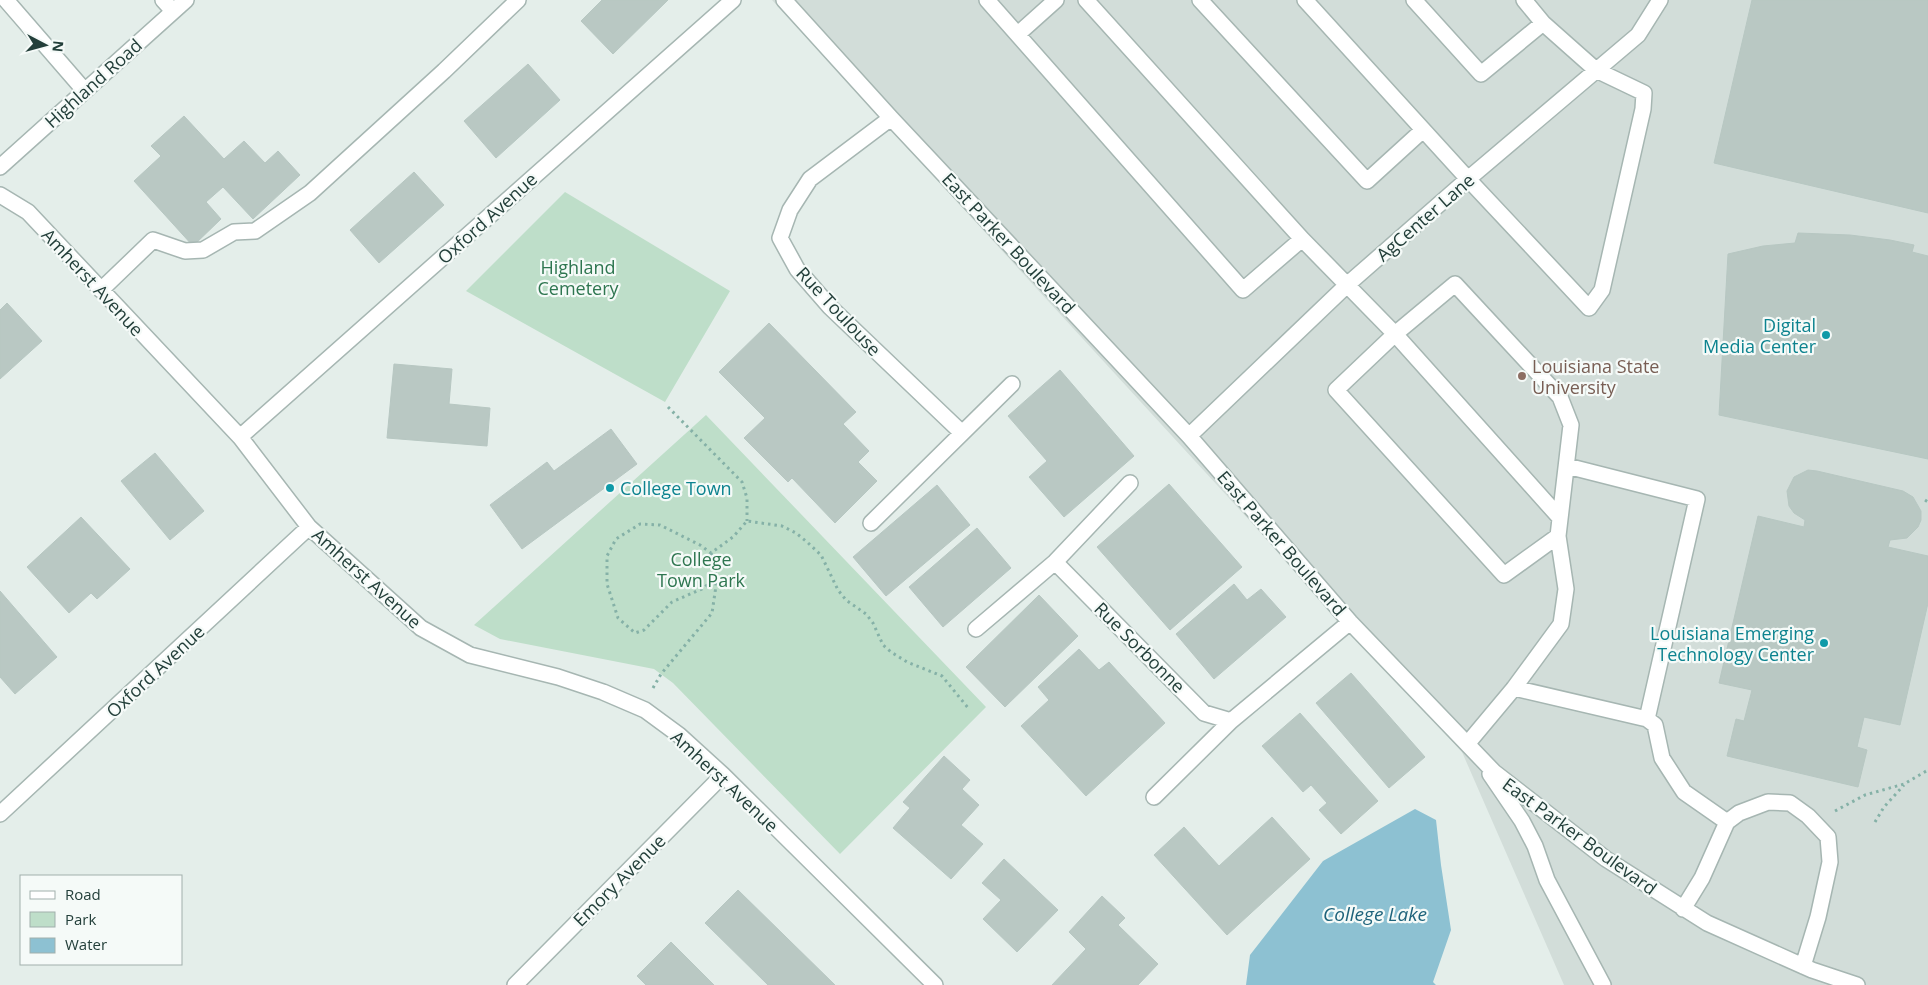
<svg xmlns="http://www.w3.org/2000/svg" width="1928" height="985" font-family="'Open Sans',sans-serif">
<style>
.built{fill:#d2ddd9}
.green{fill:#bedec9}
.water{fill:#8dc1d2}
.building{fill:#b9c8c3;stroke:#b7c7c2}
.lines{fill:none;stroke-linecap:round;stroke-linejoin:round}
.minor-casing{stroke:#a6b6b2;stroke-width:18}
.path{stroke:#85b1a7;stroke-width:3;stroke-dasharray:2.5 4;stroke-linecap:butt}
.minor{stroke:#fff;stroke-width:15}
.culture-dot{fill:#0f9aa8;stroke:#f5faf8;stroke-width:2}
.education-dot{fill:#8d6e63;stroke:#f5faf8;stroke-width:2}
.labels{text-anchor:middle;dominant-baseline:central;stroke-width:4.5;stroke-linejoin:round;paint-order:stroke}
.street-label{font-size:18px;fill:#233f3a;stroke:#f5faf8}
.park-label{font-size:18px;fill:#2e7650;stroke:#f5faf8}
.culture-label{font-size:18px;fill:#0d838f;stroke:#f5faf8;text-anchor:end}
.education-label{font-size:18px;fill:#785e54;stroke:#f5faf8;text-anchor:start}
.water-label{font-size:19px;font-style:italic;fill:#1e637b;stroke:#f5faf8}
</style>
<rect width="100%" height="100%" fill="#e4eeea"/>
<path class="built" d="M772 0H1928V985H1564L1462 752Z"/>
<path class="green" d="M565 192 730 291 665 402 466 291Z
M706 415 986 707 840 854 673 683 654 669 500 639 474 625Z"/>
<path class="water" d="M1415 809 1436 820 1441 865 1451 930 1433 982 1436 985H1246L1250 955 1323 861Z"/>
<path class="building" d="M602 0H668L613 54 581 21Z
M1752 0H1928V213L1714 163Z
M528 64 560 100 496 158 464 121Z
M184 116 224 159 244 141 265 163 278 151 300 175 253 219 223 187 206 202 221 219 193 246 134 181 161 156 151 146Z
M414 172 444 205 379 263 350 230Z
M1798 233 1850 235 1890 240 1914 245 1912 252 1928 256V459L1719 415 1728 254 1763 246 1795 243Z
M7 303 42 341 0 379V310Z
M769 323 856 412 843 424 869 451 858 462 877 481 835 523 792 478 788 482 744 438 765 418 719 372Z
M394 364 452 369 449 404 490 408 487 446 387 438Z
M1060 370 1134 456 1064 517 1029 477 1047 461 1008 416Z
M611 429 637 464 522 549 490 505 547 462 554 471Z
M155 453 204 511 170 540 121 481Z
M1808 470 1817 471 1903 491 1913 497 1921 511V520L1918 527 1907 538 1890 540 1888 547 1928 556V603L1900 725 1864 717 1857 747 1867 750 1858 787 1727 756 1736 719 1744 721 1752 690 1719 683 1758 516 1804 527 1805 520 1794 513 1789 506 1787 491 1794 477Z
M1169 484 1242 567 1170 630 1097 547Z
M937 485 970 525 886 596 853 557Z
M81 517 130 569 97 599 91 593 69 613 27 567Z
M977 528 1011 568 943 627 909 587Z
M1234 584 1247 600 1261 589 1286 617 1214 679 1176 634Z
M0 591 57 657 15 694 0 677Z
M1039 595 1078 636 1005 707 966 667Z
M1079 649 1099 670 1109 662 1165 723 1086 796 1021 726 1049 700 1038 687Z
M1351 673 1425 757 1389 788 1316 703Z
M1300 713 1378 801 1341 834 1319 810 1327 803 1311 785 1303 792 1262 746Z
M944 756 970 780 962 789 979 805 961 825 983 844 951 879 893 828 910 808 903 802Z
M1272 817 1310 859 1227 935 1154 855 1184 827 1219 866Z
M1004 859 1058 910 1017 952 983 919 1001 900 982 883Z
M738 890 835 985H768L705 923Z
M1102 896 1125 918 1118 925 1158 964 1138 985H1052L1086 949 1069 932Z
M671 942 714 985H646L637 976Z"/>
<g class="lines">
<defs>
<path id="minor" d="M6 0 84 90
M163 0 173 11
M784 0 891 118 1189 436 1350 622 1494 772 1606 859 1707 923 1812 970 1857 985
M987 0 1243 290 1302 239 1395 334 1455 284 1560 397 1571 425 1558 536 1566 589 1561 624 1514 688 1468 743
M1086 0 1302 239
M1200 0 1367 181 1423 130
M1305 0 1468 179 1589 308 1602 290 1643 109 1644 93 1596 70 1543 23 1481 74 1414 0
M1524 0 1543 23
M1018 34 1056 0
M891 118 810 179 790 210 780 238 797 269 830 307 962 433
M0 167 186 0
M0 195 28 212 240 437 309 527 421 628 470 655 558 677 603 692 645 710 679 735 723 775 935 985
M101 290 153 240 185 251 203 250 234 232 255 231 310 193 444 71 518 0
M1189 436 1348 284 1468 179 1638 35 1660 0
M240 437 733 0
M1567 466 1697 499 1647 719
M871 523 1012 384
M1558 536 1504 575 1336 390 1395 334 1560 518
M1055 562 1204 713 1231 721
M976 629 1055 562 1130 483
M1514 688 1647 719 1655 725 1662 758 1684 792 1727 822
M1490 774 1522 821 1535 846 1547 880 1603 985
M1154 797 1231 721 1350 622
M0 814 309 527
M1683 909 1702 878 1727 822 1739 813 1768 802 1790 803 1808 816 1828 837 1830 862 1818 917 1803 966
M515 985 723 775"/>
</defs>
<use href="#minor" class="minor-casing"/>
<path class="path" d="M668 407 742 482 747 498V521
M1925 500 1928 502
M711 553 716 566 715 577
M653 688 661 674 712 613 716 586 715 577 704 588 672 602 644 630 635 633 618 618 607 584V556L616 539 640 524 660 525 700 545 711 553 733 537 747 521 782 526 796 533 807 542 821 555 838 590 846 600 866 614 873 623 883 645 891 652 907 662 942 676 969 709
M1835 811 1865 795 1904 784 1928 770
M1875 822 1884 807 1904 785"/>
<use href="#minor" class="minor"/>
</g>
<g class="culture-dot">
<circle cx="1826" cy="335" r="5"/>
<circle cx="610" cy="488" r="5"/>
<circle cx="1824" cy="643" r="5"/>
</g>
<circle class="education-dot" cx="1522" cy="376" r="5"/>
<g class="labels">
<g class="street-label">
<text transform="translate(93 83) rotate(-42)">Highland Road</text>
<text transform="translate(1425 217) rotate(-41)">AgCenter Lane</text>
<text transform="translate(487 218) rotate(-42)">Oxford Avenue</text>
<text transform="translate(1009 243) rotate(47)">East Parker Boulevard</text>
<text transform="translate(93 282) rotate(47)">Amherst Avenue</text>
<text transform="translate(839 311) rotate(47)">Rue Toulouse</text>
<text transform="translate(1282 543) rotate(49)">East Parker Boulevard</text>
<text transform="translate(367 578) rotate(42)">Amherst Avenue</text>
<text transform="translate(1140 647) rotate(45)">Rue Sorbonne</text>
<text transform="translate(155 671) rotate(-43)">Oxford Avenue</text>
<text transform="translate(725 781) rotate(43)">Amherst Avenue</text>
<text transform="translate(1580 836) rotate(36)">East Parker Boulevard</text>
<text transform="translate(619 880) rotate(-45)">Emory Avenue</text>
</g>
<g class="park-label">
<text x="578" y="267">Highland<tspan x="578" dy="21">Cemetery</tspan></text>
<text x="701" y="559">College<tspan x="701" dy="21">Town Park</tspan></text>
</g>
<g class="culture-label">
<text x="1816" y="325">Digital<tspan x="1816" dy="21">Media Center</tspan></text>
<text x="620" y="488" text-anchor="start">College Town</text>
<text x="1814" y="633">Louisiana Emerging<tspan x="1814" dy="21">Technology Center</tspan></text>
</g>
<g class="education-label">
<text x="1532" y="366">Louisiana State<tspan x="1532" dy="21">University</tspan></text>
</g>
<g class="water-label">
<text x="1375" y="914">College Lake</text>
</g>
</g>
<rect x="20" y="875" width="162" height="90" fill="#f5faf8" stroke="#a1afac"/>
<rect x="30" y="891" width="25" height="8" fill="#ffffff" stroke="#a1afac"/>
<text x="65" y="900" font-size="15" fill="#233f3a">Road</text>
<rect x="30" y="912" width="25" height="15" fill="#bedec9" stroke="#a1afac"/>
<text x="65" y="925" font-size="15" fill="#233f3a">Park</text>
<rect x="30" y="938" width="25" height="15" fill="#8dc1d2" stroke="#a1afac"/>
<text x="65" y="950" font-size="15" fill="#233f3a">Water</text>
<g transform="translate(45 45) rotate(96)" stroke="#f5faf8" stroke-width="4" paint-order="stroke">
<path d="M0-4L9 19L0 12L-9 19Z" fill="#233f3a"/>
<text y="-8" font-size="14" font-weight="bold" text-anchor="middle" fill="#233f3a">N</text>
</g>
</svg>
